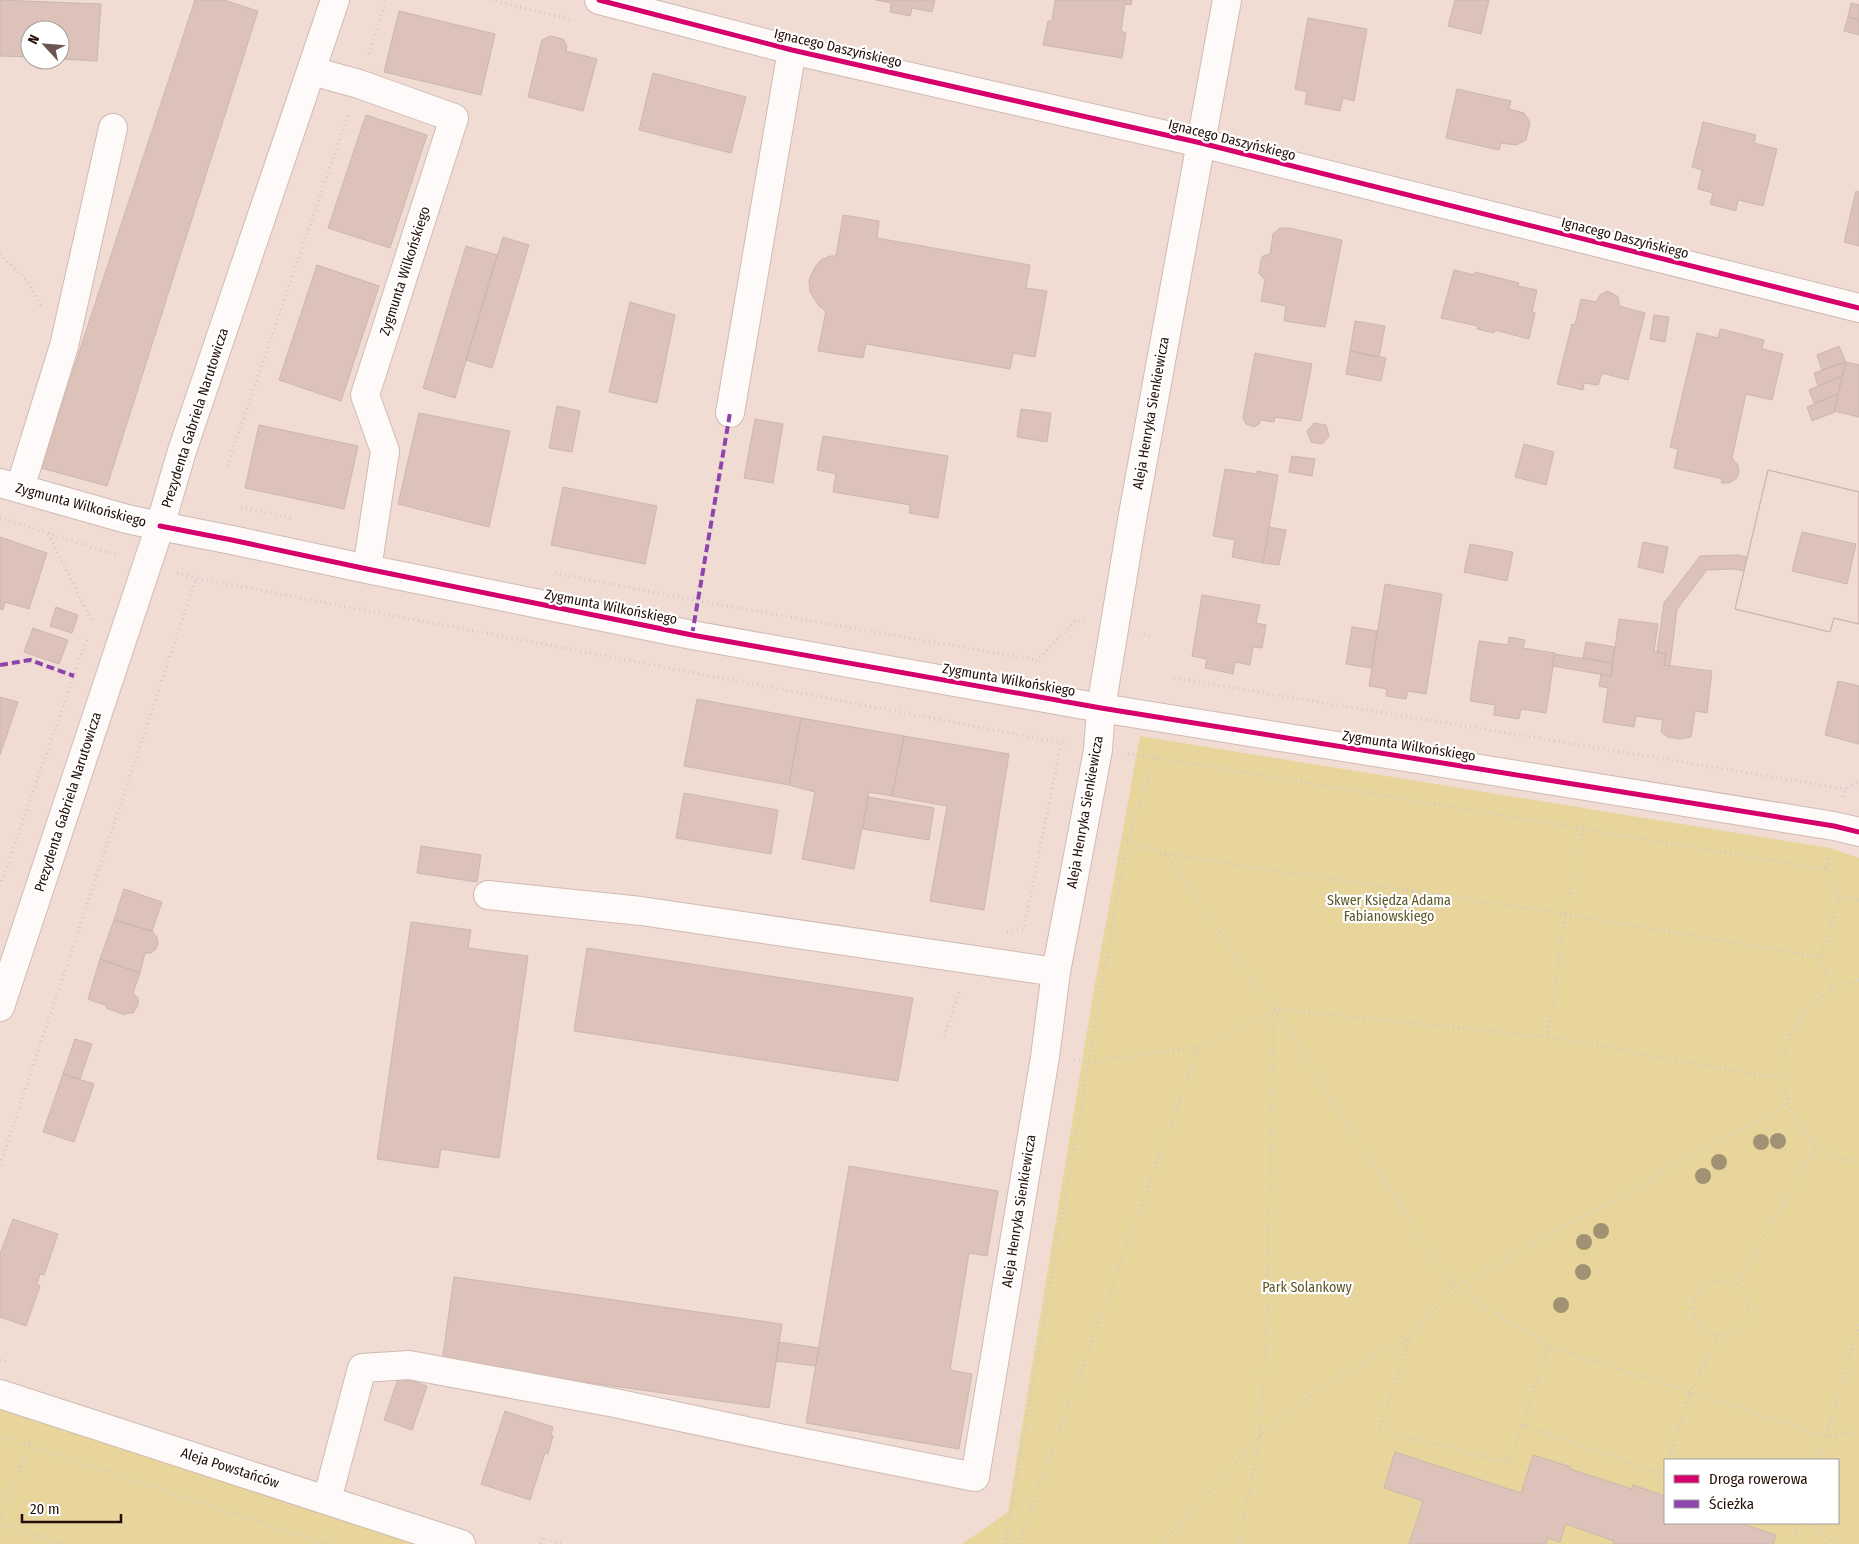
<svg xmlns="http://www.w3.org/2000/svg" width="1859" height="1544" font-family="'Fira Sans Condensed',sans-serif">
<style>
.green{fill:#e7d59c;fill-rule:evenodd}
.building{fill:#dcc2b8;stroke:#ccb7af;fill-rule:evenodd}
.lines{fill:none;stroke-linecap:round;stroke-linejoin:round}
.minor-casing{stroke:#d0bab3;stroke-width:30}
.path{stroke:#d0c9c6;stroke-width:3;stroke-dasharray:1 4;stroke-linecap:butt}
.minor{stroke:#fdfaf9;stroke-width:28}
.quiet{stroke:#8e44ad;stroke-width:4;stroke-dasharray:8 4;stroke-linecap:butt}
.cycleway-casing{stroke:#fff;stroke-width:8}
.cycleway{stroke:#d6006c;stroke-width:5}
.tree{fill:#a09273}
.labels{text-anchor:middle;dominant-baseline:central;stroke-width:4.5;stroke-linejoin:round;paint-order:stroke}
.street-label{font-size:14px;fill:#240e07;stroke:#fff}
.park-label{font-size:14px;fill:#5d5523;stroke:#fff}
</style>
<rect width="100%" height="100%" fill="#f1dcd4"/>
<path class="green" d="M1140 736 1830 848 1859 858V1544H962L1008 1512 1094 989ZM1665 1460H1838V1523H1665Z
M0 1406 421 1544H0Z"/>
<path class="building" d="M0 0 101 4 97 61 60 59V30H30V57L0 56Z
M195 0H224L258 11 107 486 41 468Z
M876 0H935L932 12 912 8 910 16 890 12 891 3Z
M1055 0H1132L1131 5 1125 4 1121 31 1126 33 1122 58 1043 45 1048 21H1052Z
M1455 0H1489L1481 34 1448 26Z
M1851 3 1859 5V20L1848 17Z
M399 11 495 34 481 95 384 72Z
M1848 17 1859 20V35L1844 31Z
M1308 18 1367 29 1354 101 1343 98 1340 111 1305 104 1307 92 1295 89Z
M550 36 563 39 567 46 566 51 597 59 583 111 528 97 542 40Z
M653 73 746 97 731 153 639 130Z
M1457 89 1511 101 1509 109 1524 113 1530 122 1526 140 1516 145 1501 143 1499 150 1446 138Z
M366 115 427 135 390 248 328 228Z
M1703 122 1756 135 1754 143 1777 149 1763 206 1738 200 1736 211 1710 204 1713 193 1698 189 1702 170 1692 167Z
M1856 191 1859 192V246L1844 242Z
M843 215 879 221 877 238 1030 265 1026 288 1047 291 1035 357 1013 353 1010 369 866 344 863 358 818 351 826 311 819 306 810 292 809 280 815 267 821 260 830 256H836Z
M1280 228H1289L1342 240 1325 327 1284 321 1286 306 1261 301 1265 280 1259 273 1261 260 1263 256 1270 254 1273 234Z
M503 237 529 245 492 368 466 360Z
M466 246 497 255 455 398 423 388Z
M317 265 379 286 341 401 279 380Z
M1454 270 1474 275 1475 272 1519 283 1518 286 1537 290 1532 312 1535 313 1529 339 1495 330 1494 333 1477 329 1478 326 1441 318Z
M1607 291 1617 296 1619 301V306L1645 313 1628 380 1602 373 1598 385 1584 383 1583 390 1557 384 1572 324 1575 325 1581 299 1596 302 1600 295Z
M630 302 675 315 657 403 609 392Z
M1654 315 1669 317 1665 342 1650 339Z
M1355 321 1385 326 1379 357 1350 351Z
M1721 329 1764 340 1762 349 1783 354 1772 400 1746 394 1732 458 1738 465 1739 473 1736 479 1729 483H1721L1723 479 1674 468 1678 449 1670 447 1697 333 1718 338 1720 330Z
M1839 346 1846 362 1822 370 1817 355Z
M1350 351 1386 358 1381 381 1346 374Z
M1255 353 1312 364 1301 421 1275 417 1274 422 1261 420 1259 424 1254 427 1246 424 1243 418Z
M1846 362 1859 365V417L1834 411Z
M1846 362 1842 376 1818 386 1814 373Z
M1842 376 1838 394 1814 403 1809 390Z
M1838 394 1834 411 1835 412 1812 421 1807 407Z
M557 406 580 411 572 452 549 448Z
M1021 409 1051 413 1047 442 1017 437Z
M419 413 510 431 489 527 398 504Z
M755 419 783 424 773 483 744 478Z
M1314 423 1326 425 1329 436 1322 444 1311 442 1307 431Z
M259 425 358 446 344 509 245 488Z
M823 436 948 456 938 518 909 513 910 505 833 492 836 474 817 470Z
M1524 444 1554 452 1546 485 1515 477Z
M1292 456 1315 459 1312 476 1289 472Z
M1225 469 1257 474V471L1278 475 1263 563 1232 557 1235 540 1213 536Z
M1768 470 1859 492V624L1834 618 1830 632 1735 609ZM1802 532 1856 544 1847 584 1792 571Z
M1768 470 1859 492V624L1834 618 1830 632 1735 609Z
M563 487 657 506 645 564 551 545Z
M1269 527 1286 530 1279 565 1263 563Z
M0 537 47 553 29 609 5 602 3 610 0 609Z
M1643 542 1668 547 1663 573 1638 567Z
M1470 544 1513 552 1507 581 1464 572Z
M1737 555 1747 557 1744 571 1734 569 1707 570 1677 609 1670 666 1664 665 1666 654 1657 652 1664 603 1700 556Z
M1385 584 1442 594 1426 694 1408 691 1406 699 1386 696 1387 689 1369 686Z
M1202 595 1260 605 1256 623 1266 625 1262 648 1253 647 1250 665 1235 662 1233 674 1205 668 1207 659 1192 656Z
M56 607 78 615 72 633 50 626Z
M1619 619 1658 624 1654 651 1666 654 1664 665 1712 671 1707 713 1695 711 1691 737 1680 739 1668 737 1661 732 1663 720 1636 716 1634 727 1603 722 1608 688 1599 686 1601 674 1611 676Z
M1352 627 1377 631 1371 668 1346 664Z
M33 628 68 640 59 664 24 652Z
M1509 637 1525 640 1523 648 1555 653 1546 713 1521 709 1519 719 1494 715 1495 705 1470 701 1479 641 1508 645Z
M1586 642 1615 647 1612 663 1583 658Z
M1554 654 1612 663 1611 676 1552 666Z
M1838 681 1859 686V744L1825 735Z
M0 697 18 702 0 755Z
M697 699 801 718 789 785 684 766Z
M801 718 904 736 892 796 869 792 854 869 802 859 815 792 789 785Z
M904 736 1009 754 984 910 930 901 947 806 892 796Z
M684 793 778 810 771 854 676 838Z
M868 797 934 808 929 840 863 829Z
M421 846 481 855 477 882 417 873Z
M124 889 162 902 152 931 114 920Z
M114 920 152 931 157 937 158 943 156 949 151 953H145L140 973 100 959Z
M411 922 471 930 468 948 528 956 499 1158 441 1149 438 1168 377 1159Z
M587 948 913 998 898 1081 574 1031Z
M100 959 140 973 133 993 138 998V1005L133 1013H126L125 1015 106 1008 107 1006 88 999Z
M75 1039 92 1044 80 1079 63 1074Z
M63 1074 94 1084 74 1142 43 1132Z
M849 1166 998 1191 987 1256 969 1253 950 1370 972 1374 959 1449 806 1423Z
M13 1219 58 1234 44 1275 40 1274 37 1284 40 1286 26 1326 0 1317V1254Z
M454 1277 782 1324 769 1408 442 1362Z
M779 1342 819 1348 816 1366 776 1361Z
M399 1376 427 1386 412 1430 384 1420Z
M505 1411 553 1427 551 1435 553 1436 548 1454 545 1453 530 1500 481 1484Z
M1395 1452 1521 1493 1533 1455 1571 1467 1570 1469 1632 1489 1633 1485 1665 1496V1523H1740L1776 1535 1773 1544H1613L1614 1541 1566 1524 1560 1542 1548 1538 1546 1544H1409L1423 1501 1384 1488Z"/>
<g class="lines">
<defs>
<path id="minor" d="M599 0 792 50 1201 143 1859 308
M312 71 359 84 454 118 365 395 385 451 367 569
M730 413 792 50
M0 483 127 519 160 526 232 540 367 569 692 635 1101 708 1834 826 1859 832
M20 488 64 346 113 128
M488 895 641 911 1056 972
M0 1007 160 526 182 451 335 0
M0 1394 461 1544
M327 1500 362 1368 409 1365 615 1403 779 1438 975 1477 1045 1057 1056 972 1098 750 1101 708 1132 520 1227 0"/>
</defs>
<use href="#minor" class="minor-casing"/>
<path class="path" d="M491 0 574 20
M369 54 386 0
M0 254 28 282 41 306
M227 466 349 112
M241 507 294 519
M0 518 117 555
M48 534 93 623
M177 573 196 578
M555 573 698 601 1036 660
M1144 634 1153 637
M1036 661 1076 620 1084 622
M1174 678 1846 789
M1128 754 1155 757
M1843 797 1846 789 1859 781
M1127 841 1165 854 1565 914 1821 958
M1165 854 1274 1009 1266 1343 1260 1436 1239 1544
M1826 869 1828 857
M0 886 88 636
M1007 932 1024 929 1061 743
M1859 980C1841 986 1826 991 1812 1005 1772 1041 1775 1111 1817 1145 1829 1154 1844 1160 1859 1163
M1832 989 1821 958 1840 895
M1274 1009 1548 1037 1783 1079
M944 1036 960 990
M1548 1037 1565 914 1586 817
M1074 1060 1089 1062 1199 1047 1274 1009 1453 1288 1549 1346 1827 1437 1859 1431
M0 1165 196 578 1068 744
M1693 1308a28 28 0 1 1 56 0a28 28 0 1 1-56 0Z
M1736 1284 1817 1145
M1408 1340 1379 1430 1510 1463 1522 1425 1665 1475
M0 1360 7 1362
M1522 1425 1549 1346
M0 1436 326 1544
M1668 1460 1690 1393 1718 1337
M1819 1460 1859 1325
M0 1518 32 1438
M1812 1523 1835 1544
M0 1524 63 1544
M327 1544 330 1533
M540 1544 542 1538 561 1544
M1005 1544 1127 841 1155 757 1826 869 1840 895 1859 901
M1018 1544 1199 1047
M1162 1544 1260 1436 1331 1380 1408 1339 1453 1288 1788 1104
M1791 1544 1798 1523"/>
<use href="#minor" class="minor"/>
<path class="quiet" d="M692 635 730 413
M0 665 30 660 74 676"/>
<defs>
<path id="cycleway" d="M599 0 792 50 1201 143 1859 308
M160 526 232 540 367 569 692 635 1101 708 1834 826 1859 832"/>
</defs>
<use href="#cycleway" class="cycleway-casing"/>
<use href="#cycleway" class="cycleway"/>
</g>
<g class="tree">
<circle cx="1778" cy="1141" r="8"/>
<circle cx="1761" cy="1142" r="8"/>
<circle cx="1719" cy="1162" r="8"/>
<circle cx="1703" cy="1176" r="8"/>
<circle cx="1601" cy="1231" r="8"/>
<circle cx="1584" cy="1242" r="8"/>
<circle cx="1583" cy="1272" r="8"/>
<circle cx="1561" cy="1305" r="8"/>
</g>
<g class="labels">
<g class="street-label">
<text transform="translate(838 48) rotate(13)">Ignacego Daszyńskiego</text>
<text transform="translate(1232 140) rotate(14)">Ignacego Daszyńskiego</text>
<text transform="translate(1625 238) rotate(14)">Ignacego Daszyńskiego</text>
<text transform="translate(405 271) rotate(-72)">Zygmunta Wilkońskiego</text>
<text transform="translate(1151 413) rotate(-80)">Aleja Henryka Sienkiewicza</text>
<text transform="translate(195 418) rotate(-72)">Prezydenta Gabriela Narutowicza</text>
<text transform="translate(81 505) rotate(15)">Zygmunta Wilkońskiego</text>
<text transform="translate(611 607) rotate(11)">Zygmunta Wilkońskiego</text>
<text transform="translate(1009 680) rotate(10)">Zygmunta Wilkońskiego</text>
<text transform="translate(1409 746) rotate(9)">Zygmunta Wilkońskiego</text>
<text transform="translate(68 802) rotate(-72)">Prezydenta Gabriela Narutowicza</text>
<text transform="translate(1085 812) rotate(-80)">Aleja Henryka Sienkiewicza</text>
<text transform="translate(1019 1211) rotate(-81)">Aleja Henryka Sienkiewicza</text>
<text transform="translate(230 1468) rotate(18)">Aleja Powstańców</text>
</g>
<g class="park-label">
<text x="1389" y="900">Skwer Księdza Adama<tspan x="1389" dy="16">Fabianowskiego</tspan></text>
<text x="1307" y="1287">Park Solankowy</text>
</g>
</g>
<rect x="1664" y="1459" width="175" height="65" fill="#ffffff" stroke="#a79f9c"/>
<rect x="1674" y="1475" width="25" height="8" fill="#d6006c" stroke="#a79f9c"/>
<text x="1709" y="1484" font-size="15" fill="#240e07">Droga rowerowa</text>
<rect x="1674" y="1500" width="25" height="8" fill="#8e44ad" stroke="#a79f9c"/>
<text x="1709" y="1509" font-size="15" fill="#240e07">Ścieżka</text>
<g transform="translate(45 45) rotate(296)"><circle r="24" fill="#ffffff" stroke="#a79f9c"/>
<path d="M0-4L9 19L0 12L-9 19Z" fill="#6c564f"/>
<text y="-8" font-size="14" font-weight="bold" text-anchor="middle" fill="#240e07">N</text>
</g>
<path d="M22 1514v8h99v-8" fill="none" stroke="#240e07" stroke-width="2.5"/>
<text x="30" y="1514" font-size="15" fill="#240e07" stroke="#ffffff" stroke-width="4" paint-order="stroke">20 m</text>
</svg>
